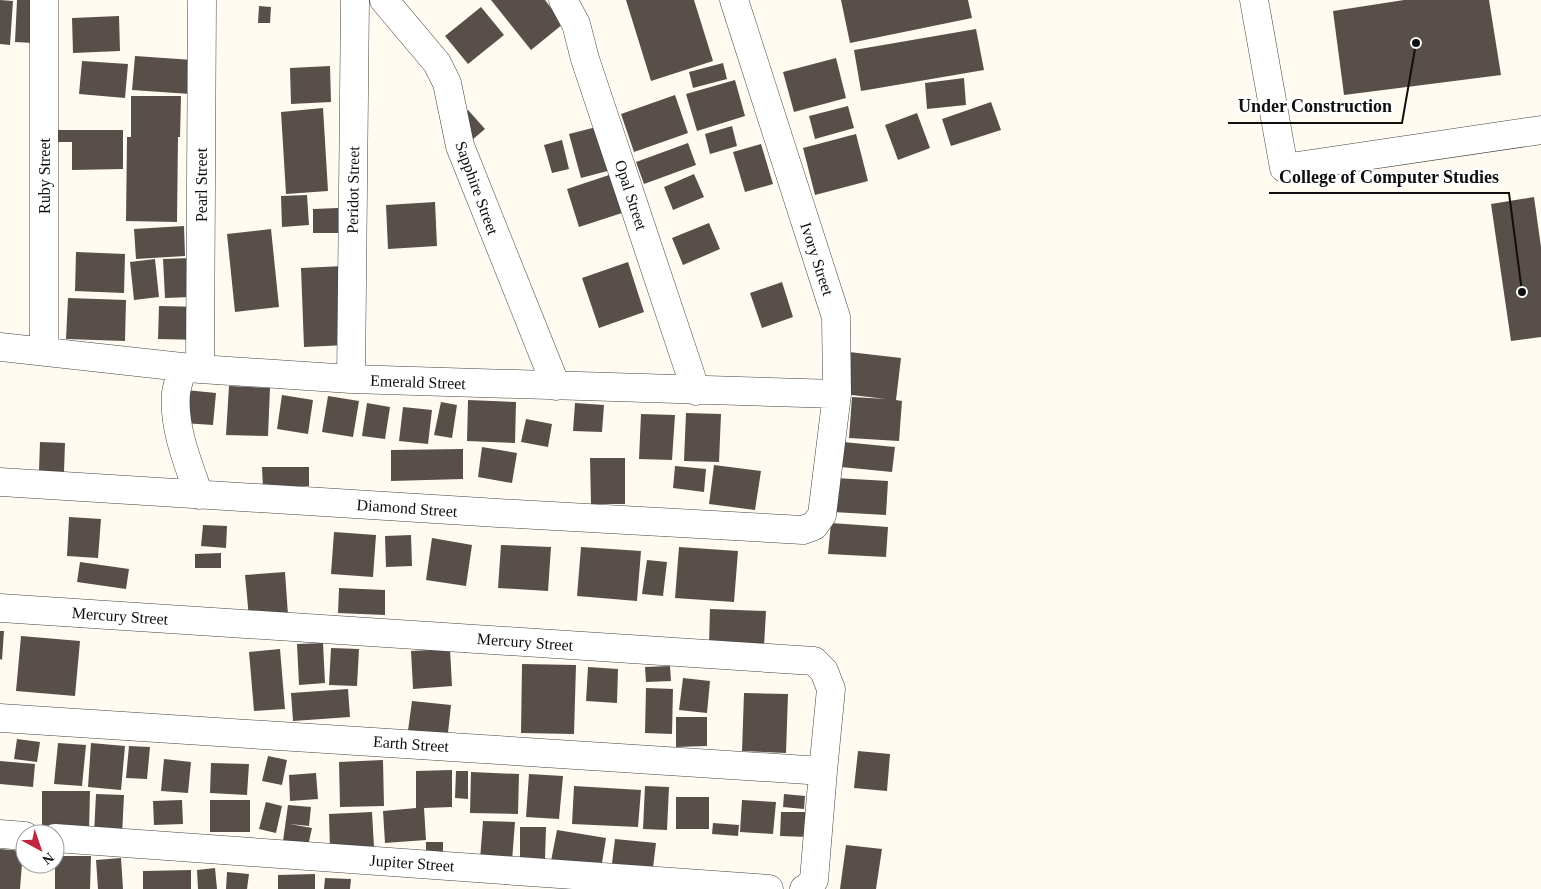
<svg xmlns="http://www.w3.org/2000/svg" width="1541" height="889" font-family="Georgia,serif">
<style>
.building{fill:#584f4b}
.lines{fill:none;stroke-linecap:round;stroke-linejoin:round}
.minor-casing{stroke:#424242;stroke-width:29}
.minor{stroke:#fff;stroke-width:28}
.labels{text-anchor:middle;dominant-baseline:central;stroke-width:5;stroke-linejoin:round;paint-order:stroke}
.street-label{font-size:16px;fill:#0f0f0f;stroke:#fff}
.leader{fill:none;stroke:#0f0f0f;stroke-width:2}
.callout-dot{fill:#0f0f0f;stroke:#fff;stroke-width:2}
.callout-label{font-size:18px;text-anchor:middle;font-weight:bold;fill:#0f0f0f;stroke:#fff;stroke-width:5;stroke-linejoin:round;paint-order:stroke}
</style>
<rect width="100%" height="100%" fill="#fffbf1"/>
<path class="building" d="M0 0 13 1 10 45 0 44Z
M17 0H36L34 43 15 42Z
M491 0H545L563 24 531 50Z
M626 0H694L713 61 651 81Z
M841 0H968L972 18 850 43Z
M1404 0H1489L1501 75 1344 95 1333 11Z
M259 6 271 7 270 23H258Z
M481 7 504 35 468 64 445 36Z
M119 16 120 51 73 53 72 18Z
M976 29 984 70 861 91 854 50Z
M135 56 193 60 190 94 132 90Z
M836 58 846 98 794 112 783 72Z
M82 61 128 64 125 98 79 94Z
M723 63 727 79 693 88 689 72Z
M330 66 331 102 291 104 290 68Z
M964 78 966 105 927 109 925 83Z
M735 80 745 116 697 131 686 94Z
M675 95 688 133 634 152 621 114Z
M131 96H181L180 137H178L177 222 126 221 127 137H131Z
M991 102 1001 130 951 146 942 119Z
M848 106 854 128 815 139 809 116Z
M323 108 328 191 286 194 281 112Z
M468 110 485 129 472 140 456 121Z
M917 113 930 148 898 160 885 125Z
M604 125 615 169 581 178 569 134Z
M732 126 737 146 710 154 705 134Z
M55 130H123V169L72 170V142H55Z
M856 134 868 181 815 195 803 148Z
M562 140 569 169 552 173 544 145Z
M688 143 696 165 644 184 636 162Z
M761 144 773 184 745 192 733 152Z
M694 174 704 197 673 210 664 187Z
M609 175 622 213 579 227 567 189Z
M307 195 309 225 282 227 281 196Z
M1534 197 1541 247V337L1511 341 1491 204Z
M435 202 437 246 388 249 386 205Z
M338 208 339 233H313V209Z
M709 223 720 249 683 265 672 238Z
M184 226 185 256 136 259 134 229Z
M271 229 279 307 235 312 227 234Z
M76 252 125 254 124 293 75 291Z
M191 258 192 297 165 298 163 259Z
M155 259 159 297 134 300 130 262Z
M628 262 644 312 599 328 582 278Z
M344 266 347 345 304 347 301 268Z
M782 282 793 317 762 328 750 293Z
M68 298 126 300 125 341 66 339Z
M159 306 204 307 203 340 158 339Z
M849 352 901 358 896 400 902 401 899 441 849 438 852 397 886 399 843 394Z
M229 386 270 388 268 436 226 435Z
M186 390 216 393 213 425 183 423Z
M282 395 313 400 308 434 277 429Z
M328 396 359 401 353 437 322 432Z
M468 400 516 402 515 443 467 441Z
M441 402 457 405 452 438 434 435Z
M367 403 390 407 385 439 362 436Z
M575 403 604 405 602 432 573 431Z
M403 407 432 410 428 444 399 441Z
M686 413 721 414 719 462 684 461Z
M641 414 675 415 672 460 639 459Z
M526 419 552 424 548 447 521 442Z
M40 442 65 443 64 472 39 471Z
M843 442 895 447 892 472 841 467Z
M482 447 517 453 512 483 478 477Z
M463 449V479L391 481V450Z
M590 458H625V504H591Z
M714 465 761 471 755 510 709 504Z
M675 466 706 469 704 492 673 488Z
M262 467H309V486L263 488Z
M835 478 888 481 886 515 833 512Z
M69 517 101 519 98 558 67 556Z
M831 523 888 527 886 557 828 554Z
M203 525 227 526 226 548 201 546Z
M334 532 376 535 373 577 331 574Z
M411 535 412 566 386 567 385 536Z
M432 538 472 545 466 586 426 580Z
M501 545 551 547 548 591 498 588Z
M581 547 641 551 637 601 577 596Z
M679 547 738 551 734 602 675 598Z
M221 553V568H195V554Z
M647 560 667 562 663 596 642 594Z
M80 562 129 569 126 589 77 582Z
M285 572 288 615 249 618 245 575Z
M339 588 385 590V615L338 613Z
M710 609 766 611 764 647 709 645Z
M0 631H4L2 660 0 659Z
M21 636 80 641 75 696 16 691Z
M323 643 325 683 299 685 297 644Z
M331 648 359 649 357 686 329 685Z
M280 649 285 709 254 711 249 652Z
M450 649 452 686 413 689 411 651Z
M522 664 576 665 574 734 521 733Z
M670 666 671 681 646 682 645 667Z
M588 667 618 669 617 703 586 701Z
M683 678 710 681 707 713 679 710Z
M646 688 673 689 672 734 645 733Z
M348 689 350 717 293 721 291 693Z
M744 693 788 694 786 753 742 751Z
M412 701 451 705 447 742 407 738Z
M676 717H707V746L676 747Z
M17 739 40 742 37 762 14 759Z
M58 743 86 745 82 786 54 784Z
M91 743 125 746 121 790 88 787Z
M129 746 150 747 147 779 126 778Z
M858 751 890 754 887 791 854 788Z
M268 756 287 760 282 785 262 781Z
M164 759 191 762 188 793 161 791Z
M383 760 384 806 340 807 339 762Z
M0 761 35 764 33 787 0 784Z
M211 763 249 764 247 795 210 793Z
M452 770V807L424 808 426 840 385 843 383 811 416 808V771Z
M456 771H468V799L455 798Z
M471 772 519 774 518 814 470 813Z
M316 773 318 799 290 801 289 775Z
M529 774 563 776 559 819 526 817Z
M574 786 641 790 638 827 572 824Z
M645 786 669 787 667 830 643 829Z
M42 791H90L89 832H42Z
M96 794 124 795 122 835 94 834Z
M784 794 805 796 804 809 783 807Z
M676 797H709V829H676Z
M182 800 183 824 154 825 153 801Z
M210 800H250V832H210Z
M742 800 776 802 773 834 740 832Z
M266 802 282 806 276 833 259 829Z
M288 805 311 807 309 826 290 824 312 828 308 846 283 841Z
M372 812 374 847 330 850 329 814Z
M781 812H809L808 837 780 836Z
M483 821 515 822 512 861 480 859Z
M713 823 739 825 738 836 712 834Z
M520 827H546L545 859H520Z
M557 830 606 838 601 869 551 861Z
M615 839 656 843 652 876 611 871Z
M426 842H443V854H426Z
M846 845 882 849 876 889H840Z
M0 849 23 851 20 889H0Z
M55 856H91L90 889H55Z
M121 858 123 889H98L96 860Z
M215 868 217 889H198L197 870Z
M191 870V889H143V871Z
M227 872 249 874 247 889H226Z
M315 874V889H278V875Z
M325 878 351 879 350 889H324Z"/>
<g class="lines">
<defs>
<path id="minor" d="M384 0 437 63 447 83 460 146 556 386
M563 0 576 24 585 59 696 391
M1254 0 1284 168 1541 130
M0 347 200 369 351 379 837 394
M44 351V0
M183 367C181 375 177 385 176 393 173 428 188 463 199 495
M200 369 202 0
M351 379 355 0
M0 482 498 513 803 530 814 526 822 515 837 394 836 317 734 0
M0 608 814 661 824 671 831 689 823 771 814 880 807 888 804 889
M0 718 823 771
M0 834 25 836
M55 838 769 889"/>
</defs>
<use href="#minor" class="minor-casing"/>
<use href="#minor" class="minor"/>
</g>
<g class="labels">
<g class="street-label">
<text transform="translate(44 176) rotate(-90)">Ruby Street</text>
<text transform="translate(201 185) rotate(-90)">Pearl Street</text>
<text transform="translate(477 188) rotate(70)">Sapphire Street</text>
<text transform="translate(353 190) rotate(-89)">Peridot Street</text>
<text transform="translate(631 195) rotate(72)">Opal Street</text>
<text transform="translate(817 259) rotate(72)">Ivory Street</text>
<text transform="translate(418 382) rotate(2)">Emerald Street</text>
<text transform="translate(407 508) rotate(4)">Diamond Street</text>
<text transform="translate(120 616) rotate(4)">Mercury Street</text>
<text transform="translate(525 642) rotate(4)">Mercury Street</text>
<text transform="translate(411 744) rotate(4)">Earth Street</text>
<text transform="translate(412 863) rotate(4)">Jupiter Street</text>
</g>
</g>
<path class="leader" d="M1416 43L1402 123H1228M1522 292L1509 193H1269"/>
<g class="callout-dot">
<circle cx="1416" cy="43" r="5"/>
<circle cx="1522" cy="292" r="5"/>
</g>
<g class="callout-label">
<text x="1315" y="112">Under Construction</text>
<text x="1389" y="183">College of Computer Studies</text>
</g>
<g transform="translate(40 849) rotate(140)"><circle r="24" fill="#ffffff" stroke="#9f9f9f"/>
<path d="M0-4L9 19L0 12L-9 19Z" fill="#c0263f"/>
<text y="-8" font-size="14" font-weight="bold" text-anchor="middle" fill="#0f0f0f">N</text>
</g>
</svg>
